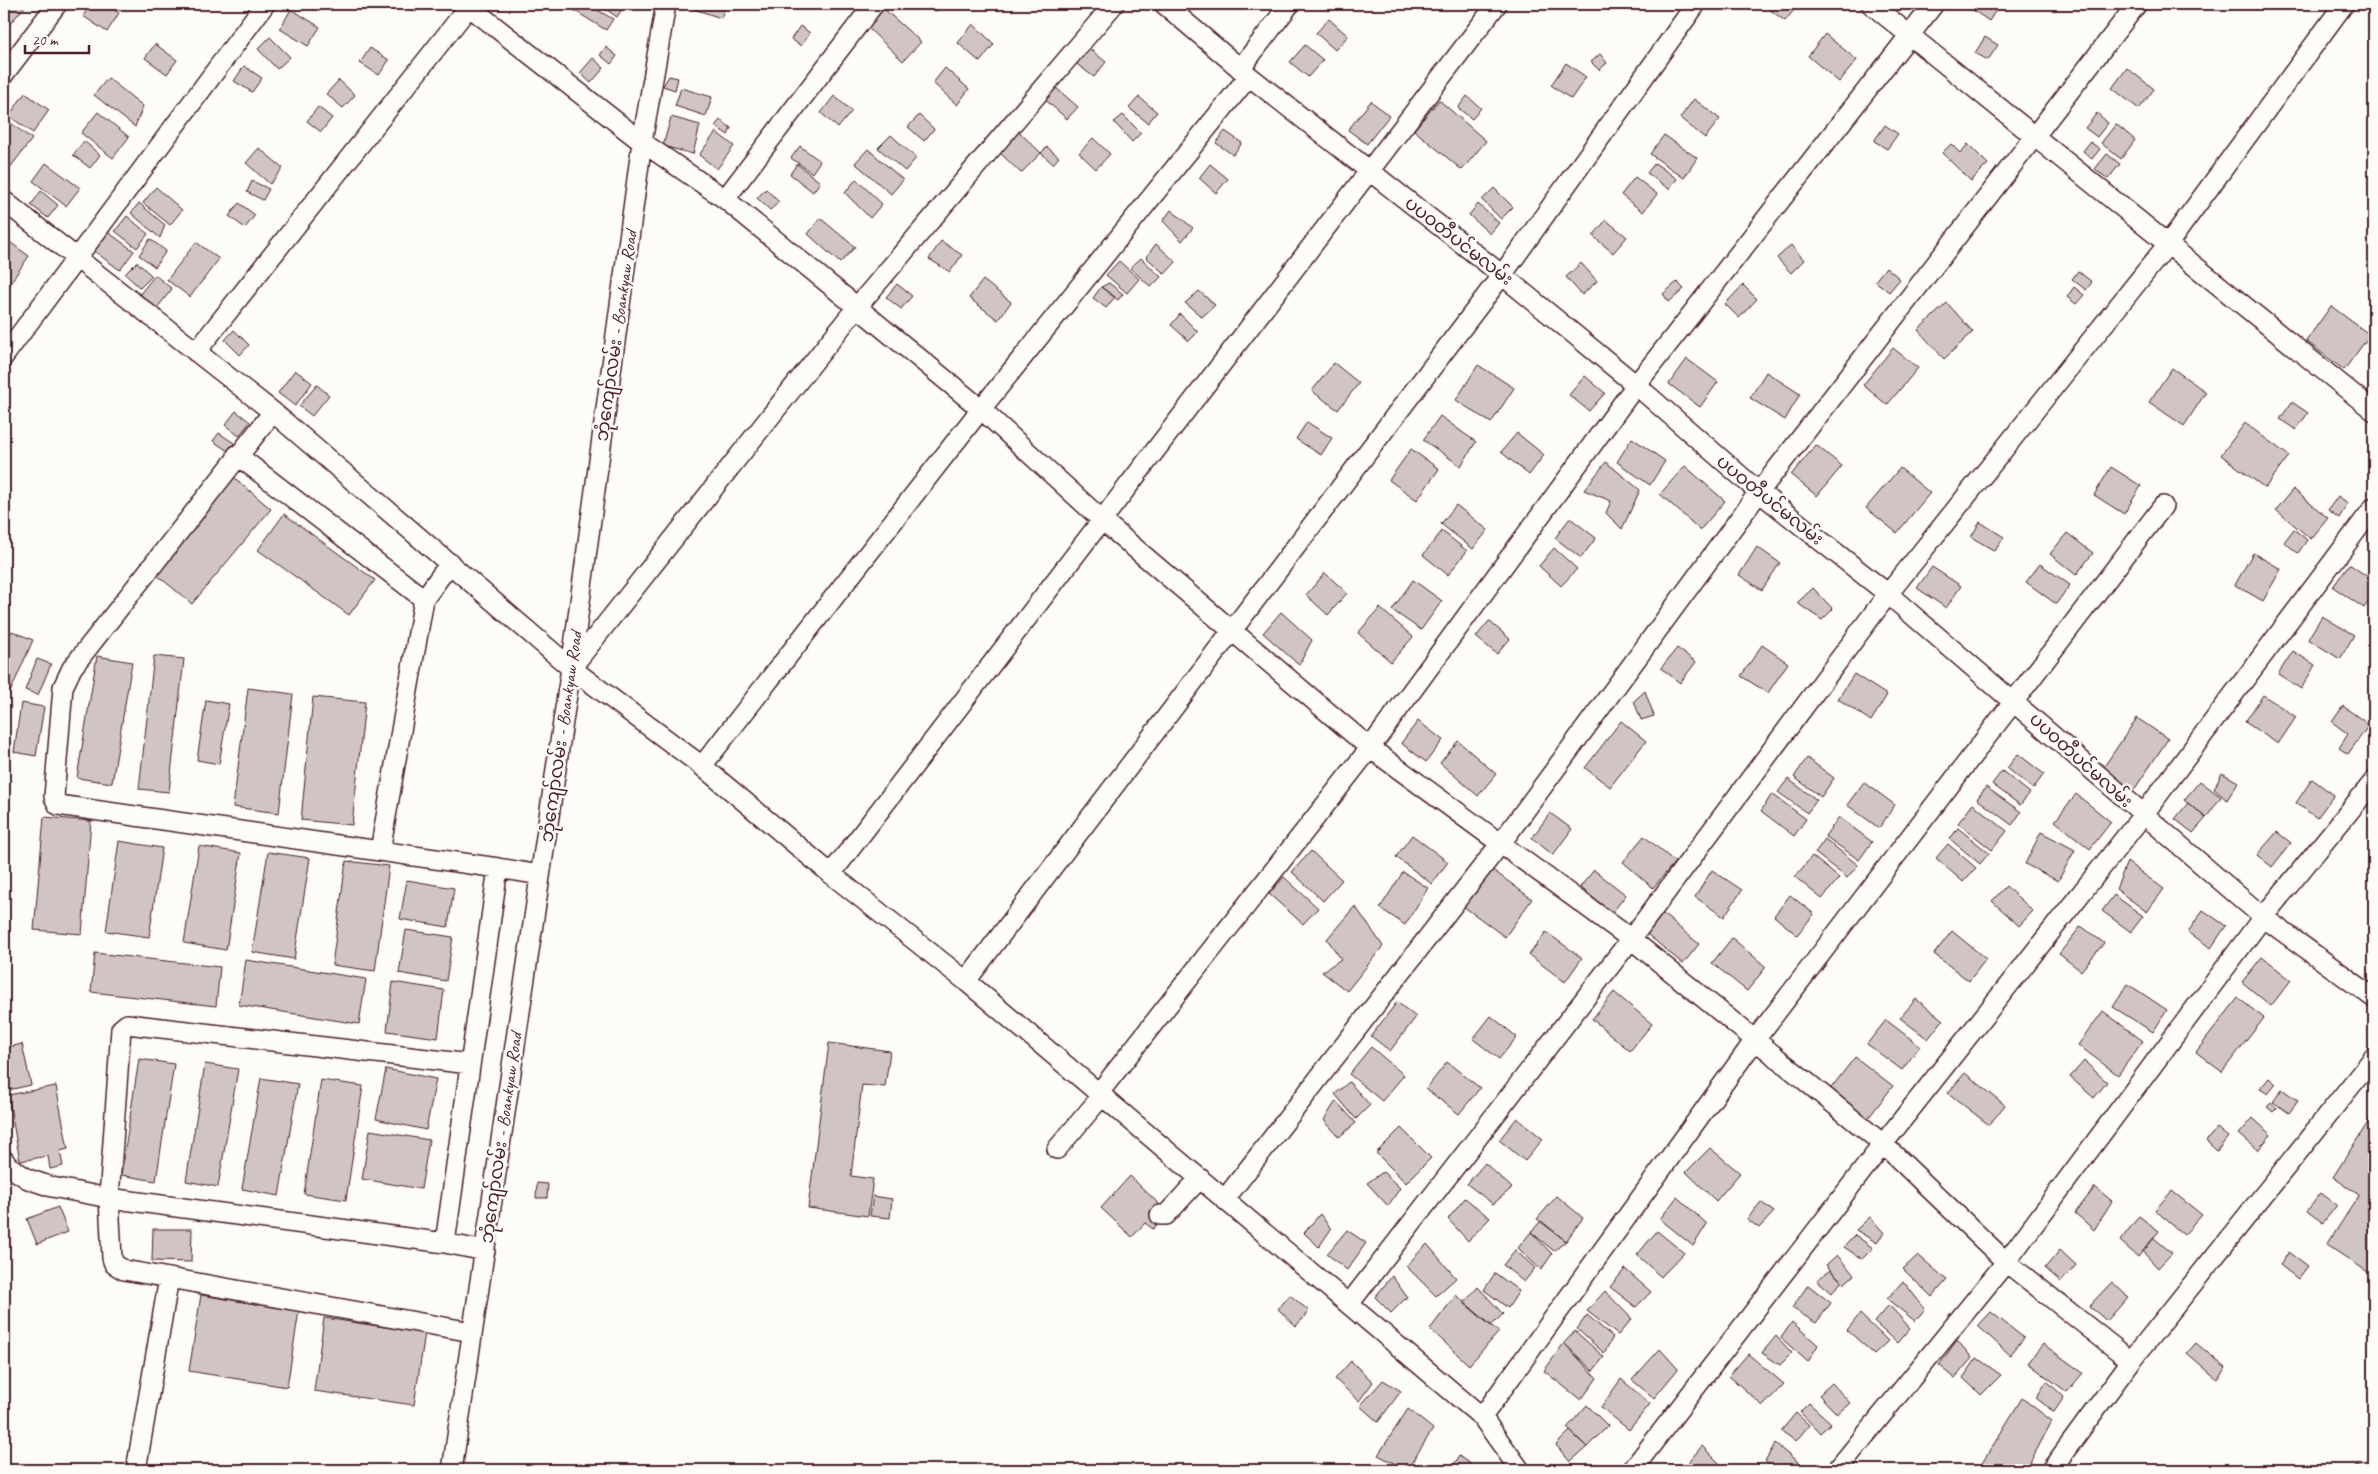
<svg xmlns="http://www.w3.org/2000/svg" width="2378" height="1474" font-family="Caveat,'Noto Sans Myanmar',sans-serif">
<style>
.building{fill:#d0c5c4;stroke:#4a1f2b}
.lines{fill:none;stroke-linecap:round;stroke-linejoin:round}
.street-casing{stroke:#4a1f2b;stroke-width:22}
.street{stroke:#fdfcf7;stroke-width:19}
.labels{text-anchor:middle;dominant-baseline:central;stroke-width:5;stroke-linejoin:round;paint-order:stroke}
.street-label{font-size:18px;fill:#4a1f2b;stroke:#fdfcf7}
</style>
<rect width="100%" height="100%" fill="#fdfcf7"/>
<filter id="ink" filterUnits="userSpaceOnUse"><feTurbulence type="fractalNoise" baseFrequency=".02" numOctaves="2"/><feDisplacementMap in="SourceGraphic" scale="10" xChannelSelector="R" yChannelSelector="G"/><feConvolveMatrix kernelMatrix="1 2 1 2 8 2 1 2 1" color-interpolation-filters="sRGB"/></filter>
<g filter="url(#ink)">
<path class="building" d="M4 4H27L7 27 4 24Z
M91 4H105L119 13 107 32 83 16Z
M404 4H421L416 12Z
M569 4H587L613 19 606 30 567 6Z
M603 4H620L624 6 617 17 601 6Z
M695 4H726L721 18 694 9Z
M926 4H942L936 11Z
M1773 4H1799L1785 21 1769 9Z
M1972 4H2000L1989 21 1970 8Z
M291 9 320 27 308 46 280 29Z
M884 9 921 42 903 61 867 27Z
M1329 19 1348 36 1335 50 1316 33Z
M973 24 994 44 980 62 958 43Z
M800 26 810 33 801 46 791 39Z
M1825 34 1857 60 1839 82 1808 56Z
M270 37 290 57 277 69 258 49Z
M1985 37 1998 45 1988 60 1975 53Z
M155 44 177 60 167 74 145 58Z
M1305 45 1323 60 1308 77 1290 62Z
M1086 46 1106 62 1094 77 1074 62Z
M606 47 617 56 611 64 600 55Z
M370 48 389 60 379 75 360 63Z
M1600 54 1607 63 1599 70 1591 62Z
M593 58 604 68 591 83 580 73Z
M1566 63 1586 77 1571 99 1551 85Z
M244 66 262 78 252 92 234 81Z
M945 68 969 89 957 105 933 83Z
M2127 68 2154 89 2139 109 2112 88Z
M669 76 678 78 675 90 663 86Z
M108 78 143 106 135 127 94 95Z
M339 80 355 95 343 108 326 94Z
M1054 86 1078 107 1067 119 1042 97Z
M681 88 712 97 706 116 675 106Z
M25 93 49 110 33 133 9 116Z
M834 96 852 111 838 128 821 113Z
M1467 96 1481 108 1472 119 1458 108Z
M1139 97 1157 112 1148 123 1129 108Z
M1694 99 1720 119 1705 138 1680 118Z
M1439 100 1486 141 1462 170 1414 130Z
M1371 101 1389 116 1367 144 1348 130Z
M318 107 332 118 321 132 307 121Z
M98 112 129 137 113 158 81 133Z
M2097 113 2108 123 2097 137 2085 128Z
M919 115 934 129 924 141 908 127Z
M1123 115 1141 133 1132 142 1114 122Z
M671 117 700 125 693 154 663 146Z
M4 118 32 139 9 169 4 165Z
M720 120 731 128 728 135 715 126Z
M2116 124 2135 140 2121 159 2101 143Z
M1885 125 1898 134 1887 149 1874 141Z
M1225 131 1242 143 1233 155 1216 143Z
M716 132 734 146 717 169 699 155Z
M1019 132 1041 153 1021 173 999 152Z
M891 135 916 158 905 171 878 148Z
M1664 135 1697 158 1684 178 1650 154Z
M1093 138 1110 154 1096 169 1079 153Z
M84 141 100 155 90 168 73 155Z
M2090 142 2100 149 2092 159 2083 151Z
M1951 144 1960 153 1968 144 1988 164 1971 181 1942 153Z
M800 146 820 161 812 173 791 158Z
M1047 147 1059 157 1053 164 1041 153Z
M259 148 283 168 270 184 246 163Z
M868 149 903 180 891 194 855 163Z
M2107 154 2120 164 2108 179 2095 169Z
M46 163 80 188 66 206 33 181Z
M1655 163 1677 179 1669 189 1647 173Z
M797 164 820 182 813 192 790 174Z
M1210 164 1228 179 1216 193 1199 178Z
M1635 177 1657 194 1643 212 1621 195Z
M856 179 882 204 870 218 845 193Z
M252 181 269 189 263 200 247 192Z
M156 187 182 210 170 225 143 203Z
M1494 188 1513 207 1501 219 1482 200Z
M766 189 779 202 770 210 757 198Z
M41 191 58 205 48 218 31 205Z
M139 203 165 225 160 238 131 213Z
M239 203 255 215 245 228 229 216Z
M1478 204 1499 223 1490 234 1469 215Z
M1171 210 1193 228 1182 241 1163 221Z
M127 216 148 234 137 248 115 231Z
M820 218 855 247 840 263 808 234Z
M1606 220 1627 237 1613 253 1593 236Z
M105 230 134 251 120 270 91 249Z
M4 238 29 256 4 292Z
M150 239 166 251 155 267 139 255Z
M941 241 962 255 950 272 929 259Z
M196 242 219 259 190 297 167 280Z
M1156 244 1176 262 1165 274 1146 257Z
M1791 245 1804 260 1791 273 1777 258Z
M1141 258 1161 277 1151 287 1130 268Z
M1119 261 1139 279 1127 293 1106 275Z
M137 262 152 276 140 288 125 274Z
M1581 263 1597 281 1582 295 1566 277Z
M1886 267 1900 279 1889 292 1875 281Z
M2078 271 2092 282 2086 290 2072 279Z
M155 275 172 289 157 308 140 294Z
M983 280 1011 302 998 320 969 298Z
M1677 282 1684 289 1669 302 1663 294Z
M1109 283 1123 294 1118 300 1101 287Z
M897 284 912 296 901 309 886 297Z
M1743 285 1757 299 1739 318 1725 304Z
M1101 287 1115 297 1106 308 1093 298Z
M2074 287 2084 295 2076 304 2067 297Z
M1199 291 1215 305 1202 317 1185 303Z
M1947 303 1973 332 1944 359 1918 330Z
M2331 306 2370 335 2344 370 2306 341Z
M1180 314 1198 332 1189 341 1171 325Z
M234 330 249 345 240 355 225 340Z
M1893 348 1918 368 1887 405 1863 385Z
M1687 359 1718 382 1700 407 1669 384Z
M1334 363 1359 383 1338 410 1312 391Z
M1478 365 1514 388 1491 423 1456 400Z
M2172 368 2206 392 2184 426 2149 402Z
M295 370 312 383 295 406 278 393Z
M1766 372 1800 394 1785 420 1750 398Z
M1585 376 1605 393 1589 411 1569 395Z
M317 385 329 395 312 416 299 406Z
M2292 402 2308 413 2296 430 2280 419Z
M236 411 250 422 239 436 225 425Z
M1440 416 1476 442 1461 466 1423 440Z
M1307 422 1332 438 1321 455 1296 439Z
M2245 423 2289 456 2265 488 2221 455Z
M219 433 234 443 228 451 213 441Z
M1517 433 1544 455 1529 475 1501 452Z
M1632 438 1665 461 1650 485 1617 462Z
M1816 445 1842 466 1817 496 1791 475Z
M1411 449 1439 469 1417 500 1389 480Z
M1606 462 1640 490 1622 529 1606 513 1611 501 1584 490Z
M1685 466 1725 501 1700 530 1660 494Z
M2111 467 2141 486 2124 514 2094 495Z
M1900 468 1930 493 1897 533 1866 508Z
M230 474 271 509 192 604 151 570Z
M2293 489 2328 518 2311 539 2276 510Z
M2338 496 2348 503 2339 518 2328 510Z
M1456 505 1488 530 1473 549 1441 524Z
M284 514 375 580 349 615 258 550Z
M1570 518 1596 538 1581 558 1555 538Z
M1980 522 2004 537 1995 551 1971 537Z
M2294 529 2307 540 2298 553 2284 542Z
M1442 531 1467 551 1448 575 1423 555Z
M2067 533 2093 553 2076 575 2050 554Z
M1757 547 1780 563 1762 590 1739 575Z
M1554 548 1577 569 1561 586 1539 566Z
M2253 553 2281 569 2263 601 2235 585Z
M2040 564 2070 585 2056 604 2026 582Z
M2349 564 2374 581V593L2364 608 2333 587Z
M1932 567 1961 586 1946 608 1917 588Z
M1325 573 1347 593 1328 615 1306 595Z
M1413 580 1442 601 1421 630 1392 610Z
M1813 588 1833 609 1822 620 1797 603Z
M1380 608 1413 637 1391 662 1358 633Z
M1281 612 1312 640 1299 665 1263 633Z
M2322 616 2354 635 2340 659 2308 639Z
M1489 621 1510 639 1497 654 1476 637Z
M12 631 33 640 4 706V649Z
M1762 645 1788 663 1768 693 1741 676Z
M1677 648 1696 662 1680 683 1661 668Z
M2293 651 2315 665 2301 689 2278 674Z
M97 656 132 662 112 783 77 778Z
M154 656 184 659 169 792 139 789Z
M37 659 51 664 38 695 25 690Z
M1854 674 1887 695 1871 721 1838 699Z
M248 688 293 694 279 813 233 807Z
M1645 691 1654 716 1641 720 1634 701Z
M2263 695 2296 717 2278 744 2245 722Z
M313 697 365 702 352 825 301 820Z
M206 700 229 704 219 764 197 760Z
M21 703 44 707 36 756 14 752Z
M2343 706 2369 725 2348 754 2339 748 2348 734 2332 722Z
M2137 718 2168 739 2132 793 2101 771Z
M1418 721 1443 740 1426 762 1401 743Z
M1621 721 1646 741 1610 787 1585 768Z
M1458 741 1496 774 1478 796 1440 763Z
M2018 754 2044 774 2033 789 2007 768Z
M1807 758 1834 778 1821 797 1794 777Z
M2002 771 2030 793 2020 805 1992 784Z
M2222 773 2238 782 2227 800 2214 789Z
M1788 779 1817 800 1807 813 1778 792Z
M2312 779 2334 795 2317 818 2296 803Z
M2200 781 2221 797 2206 818 2184 800Z
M1864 782 1895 805 1879 828 1847 805Z
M1986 787 2021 812 2012 825 1977 799Z
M1772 794 1806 819 1794 836 1761 811Z
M2076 794 2111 822 2090 849 2055 821Z
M2188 803 2206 818 2193 833 2175 819Z
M1973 804 2007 831 1992 850 1958 823Z
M1550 813 1572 829 1553 855 1532 838Z
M44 817 91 821 82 934 34 930Z
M1839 817 1872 842 1859 860 1825 836Z
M1958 828 1989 853 1980 864 1950 839Z
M2041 832 2075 850 2058 881 2025 864Z
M2277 832 2291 843 2272 867 2257 855Z
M1412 835 1448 862 1432 884 1396 857Z
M1644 836 1675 862 1653 888 1623 862Z
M1825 839 1858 865 1847 878 1815 853Z
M119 841 162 848 149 937 106 931Z
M1948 844 1976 868 1963 882 1936 858Z
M199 846 241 853 226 950 184 943Z
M1311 851 1342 880 1323 901 1292 872Z
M268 852 310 858 294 959 252 952Z
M1812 856 1839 878 1822 899 1795 877Z
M346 861 389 866 375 971 332 965Z
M2127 862 2164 889 2147 912 2116 889Z
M1490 868 1532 899 1505 937 1463 906Z
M1594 870 1626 895 1612 913 1580 887Z
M1712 870 1742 890 1724 917 1695 897Z
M1403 872 1428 888 1405 925 1380 908Z
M1284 877 1318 908 1303 924 1269 894Z
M407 880 454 888 448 927 400 919Z
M2006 886 2033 911 2019 926 1992 901Z
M1790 895 1814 914 1797 935 1774 916Z
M2114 895 2143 916 2131 932 2102 911Z
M1355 906 1383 946 1347 991 1322 972 1341 959 1327 939Z
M2203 910 2226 926 2211 948 2188 932Z
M1663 914 1699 944 1683 964 1647 934Z
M2081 926 2104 943 2081 971 2059 954Z
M406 930 453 937 446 981 399 973Z
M1952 931 1986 959 1969 981 1934 954Z
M1546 932 1582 958 1565 982 1529 955Z
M1732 938 1766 967 1747 991 1712 963Z
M95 953 220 967 216 1006 91 992Z
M2262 957 2291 980 2271 1006 2242 982Z
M246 960 366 979 359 1024 239 1005Z
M393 982 444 990 438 1038 387 1031Z
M2128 984 2167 1010 2153 1032 2113 1007Z
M1614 992 1652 1024 1630 1051 1592 1019Z
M2238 998 2264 1018 2222 1072 2196 1052Z
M1916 999 1943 1020 1928 1039 1900 1018Z
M1397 1002 1416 1017 1390 1051 1371 1036Z
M2103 1011 2143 1041 2118 1075 2078 1045Z
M1491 1016 1517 1037 1499 1059 1473 1039Z
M1886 1020 1920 1046 1902 1070 1867 1044Z
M829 1043 890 1051 885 1087 862 1085 851 1176 873 1179 868 1216 808 1208Z
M22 1044 31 1085 4 1091V1048Z
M1371 1047 1404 1075 1382 1101 1349 1074Z
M1855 1057 1893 1086 1866 1121 1828 1092Z
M139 1059 174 1064 156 1181 121 1175Z
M2084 1061 2107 1082 2094 1098 2070 1077Z
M1447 1062 1480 1088 1459 1114 1426 1089Z
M205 1064 238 1069 218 1187 186 1181Z
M386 1069 436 1079 426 1130 376 1119Z
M1965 1073 2005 1105 1989 1125 1948 1093Z
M261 1078 298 1084 279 1196 242 1189Z
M2269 1078 2276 1084 2268 1094 2260 1089Z
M321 1080 363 1086 346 1200 304 1194Z
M1349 1082 1370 1105 1356 1119 1335 1094Z
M56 1086 68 1149 60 1151 63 1166 50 1169 48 1156 20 1161 8 1095Z
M2282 1089 2298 1101 2289 1113 2273 1102Z
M1336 1101 1356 1123 1339 1137 1324 1120Z
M2271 1103 2277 1108 2273 1112 2267 1107Z
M2374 1113V1276L2327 1245 2359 1195 2333 1177Z
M1517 1118 1543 1139 1525 1161 1499 1140Z
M2253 1118 2271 1135 2258 1150 2239 1134Z
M1401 1128 1431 1158 1406 1183 1376 1153Z
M2217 1128 2228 1137 2217 1151 2206 1141Z
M370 1130 429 1140 421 1189 362 1179Z
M1710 1148 1740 1173 1716 1201 1686 1172Z
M1485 1163 1512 1188 1493 1204 1467 1184Z
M1383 1172 1400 1188 1388 1206 1367 1183Z
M1130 1176 1161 1206 1154 1212 1162 1219 1153 1229 1145 1223 1132 1237 1101 1208Z
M537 1183 548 1184 547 1198H536Z
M2095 1187 2112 1201 2094 1230 2075 1213Z
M2172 1191 2202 1215 2184 1235 2155 1210Z
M2321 1193 2337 1205 2323 1223 2307 1211Z
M873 1196 892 1199 890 1218 870 1216Z
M1557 1196 1583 1218 1566 1241 1537 1219Z
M1677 1197 1707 1224 1693 1246 1660 1219Z
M1465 1198 1490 1218 1468 1241 1448 1219Z
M1761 1202 1774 1212 1759 1228 1747 1219Z
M58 1207 68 1232 37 1244 27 1219Z
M1320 1214 1331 1229 1319 1247 1304 1233Z
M2139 1216 2159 1231 2138 1257 2120 1241Z
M1870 1217 1884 1233 1877 1243 1856 1230Z
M1541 1221 1566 1241 1554 1251 1531 1232Z
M153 1229H192L191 1262 152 1261Z
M1347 1230 1366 1243 1347 1270 1327 1254Z
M1657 1231 1684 1253 1661 1277 1637 1255Z
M1531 1232 1552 1254 1541 1270 1518 1248Z
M1855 1235 1873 1248 1862 1259 1844 1247Z
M2154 1238 2172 1253 2158 1268 2143 1252Z
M1427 1244 1456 1278 1436 1296 1406 1266Z
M1515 1250 1535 1268 1524 1282 1503 1265Z
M2060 1250 2076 1265 2061 1282 2045 1268Z
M2289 1252 2308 1266 2298 1279 2280 1265Z
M1837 1255 1854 1275 1844 1284 1826 1265Z
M1918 1255 1947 1280 1932 1297 1903 1269Z
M1625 1269 1651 1292 1636 1307 1610 1287Z
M1830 1270 1842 1281 1832 1293 1817 1280Z
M1495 1273 1519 1291 1508 1308 1484 1290Z
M1392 1276 1407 1297 1391 1313 1375 1297Z
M1903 1281 1925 1309 1915 1321 1887 1299Z
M2112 1282 2128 1297 2107 1321 2089 1306Z
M1808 1285 1831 1303 1816 1323 1792 1308Z
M1478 1287 1503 1314 1491 1326 1464 1303Z
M1605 1291 1632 1319 1618 1335 1587 1311Z
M201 1295 299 1311 287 1387 189 1371Z
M1290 1295 1309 1311 1296 1326 1278 1309Z
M1456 1295 1499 1332 1469 1365 1430 1329Z
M1889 1305 1910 1328 1897 1343 1874 1322Z
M1991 1312 2024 1338 2010 1355 1978 1326Z
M1860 1314 1888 1341 1874 1354 1847 1330Z
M1587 1315 1613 1337 1604 1353 1577 1329Z
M324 1318 425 1333 414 1405 314 1391Z
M1792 1322 1818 1345 1808 1362 1781 1338Z
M1575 1331 1604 1357 1593 1371 1564 1343Z
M1776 1336 1792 1353 1780 1365 1762 1353Z
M1957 1340 1972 1358 1955 1378 1939 1365Z
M1564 1343 1597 1378 1581 1400 1544 1371Z
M2196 1343 2226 1368 2217 1379 2187 1353Z
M2043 1344 2083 1373 2067 1392 2028 1363Z
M1660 1349 1678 1369 1654 1398 1632 1380Z
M1748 1354 1784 1384 1763 1406 1729 1376Z
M1977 1358 2001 1375 1981 1395 1963 1378Z
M1351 1361 1373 1382 1359 1401 1335 1379Z
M1621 1379 1650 1404 1629 1430 1601 1407Z
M1383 1380 1401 1391 1378 1422 1360 1406Z
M2047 1381 2064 1397 2054 1412 2036 1398Z
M1832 1383 1850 1403 1837 1414 1819 1395Z
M2022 1398 2052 1421 2026 1470H1978Z
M1809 1403 1831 1423 1820 1433 1800 1412Z
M1587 1405 1608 1426 1587 1447 1567 1428Z
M1408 1409 1433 1429 1407 1470 1378 1455Z
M1796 1413 1809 1425 1796 1441 1781 1431Z
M1570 1431 1587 1447 1570 1462 1556 1445Z
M1775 1444 1798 1462 1792 1470H1775L1765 1461Z
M1702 1446 1722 1466 1719 1470H1682Z
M1459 1456 1478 1470H1451Z
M2356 1465 2374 1470H2354Z"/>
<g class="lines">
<defs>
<path id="street" d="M466 4 642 142 725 199 857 307 981 409 1103 521 1370 748 1631 939 1883 1144 2006 1262 2131 1361
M1164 4 1249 76 1502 275 1636 385 1759 492 1888 594 2263 917 2374 998
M1871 4 2374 411
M1240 69 1290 4
M4 74 57 4
M725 199 874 4
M4 201 273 412 571 668 702 766 831 874 966 981 1482 1417 1520 1470
M196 352 471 4
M4 356 265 4
M273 412 72 668 63 687 54 797 58 805 498 868 445 1243
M237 455 424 599 380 851
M424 599 450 563
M572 667 857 307 1114 4
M702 766 981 409 1249 76
M498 868 540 875
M831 874 1497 4
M966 981 1502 275 1696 4
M470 1064 127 1024 121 1029 109 1198 112 1258 114 1264 124 1270 472 1332
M1098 1094 1370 748 1636 385 1934 4
M1057 1149 1101 1097
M4 1160 8 1166 28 1179 52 1187 109 1198 445 1243 485 1251
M1225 1199 1501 843 1759 492 2137 4
M1160 1215H1166L1200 1178
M1349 1304 1631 939 1888 594 2168 244 2344 4
M1482 1417 1755 1040 2163 506
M136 1470 169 1278
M452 1470 571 668 642 142 666 4
M1632 1470 1883 1144 2143 815 2374 507
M1837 1470 2006 1262 2263 917 2374 781
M2051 1470 2131 1361 2374 1057"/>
</defs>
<use href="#street" class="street-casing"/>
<use href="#street" class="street"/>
</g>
</g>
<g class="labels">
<g class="street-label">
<text transform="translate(1459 241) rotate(38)">ပပဝတီပင်မလမ်း</text>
<text transform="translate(616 336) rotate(-82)">ဘုံကျော်လမ်း - Boankyaw Road</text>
<text transform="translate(1770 500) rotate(39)">ပပဝတီပင်မလမ်း</text>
<text transform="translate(561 737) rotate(-82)">ဘုံကျော်လမ်း - Boankyaw Road</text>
<text transform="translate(2081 760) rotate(42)">ပပဝတီပင်မလမ်း</text>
<text transform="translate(501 1138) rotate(-82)">ဘုံကျော်လမ်း - Boankyaw Road</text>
</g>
</g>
<rect width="2378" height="1474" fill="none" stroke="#fdfcf7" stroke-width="20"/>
<rect x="10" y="10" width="2358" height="1454" fill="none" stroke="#4a1f2b" stroke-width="2" filter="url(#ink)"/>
<path d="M25 45v8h64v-8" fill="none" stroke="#4a1f2b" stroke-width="2.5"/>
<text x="32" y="45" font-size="15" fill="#4a1f2b" stroke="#fdfcf7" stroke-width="4" paint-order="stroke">20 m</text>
</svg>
